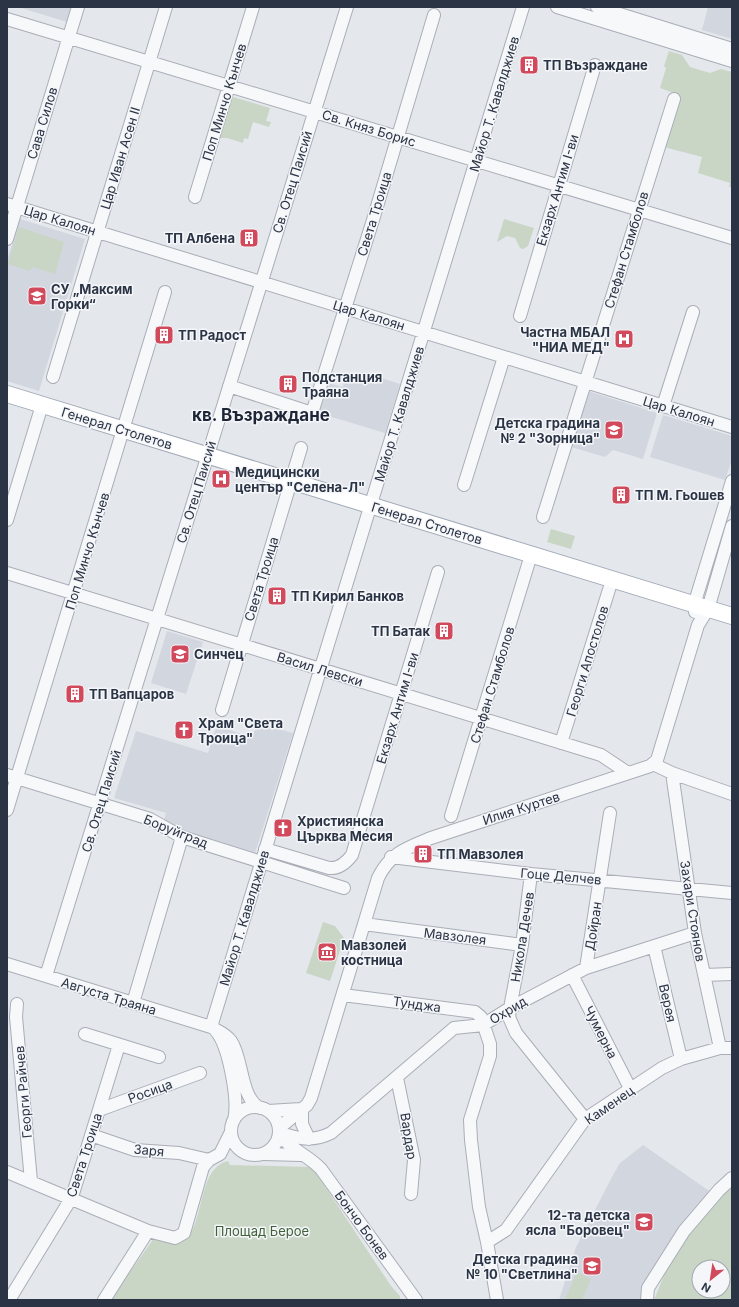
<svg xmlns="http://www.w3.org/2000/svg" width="739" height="1307" font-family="Inter,sans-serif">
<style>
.built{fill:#d2d6de}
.green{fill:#c9d6c5;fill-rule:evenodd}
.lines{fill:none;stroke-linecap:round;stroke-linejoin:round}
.minor-casing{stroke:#a9aeb7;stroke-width:14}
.major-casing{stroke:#a3abb8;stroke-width:18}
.minor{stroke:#f7f8fa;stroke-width:12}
.major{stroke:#fff;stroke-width:16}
.labels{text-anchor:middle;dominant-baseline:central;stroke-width:3;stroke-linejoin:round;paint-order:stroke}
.poi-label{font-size:13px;font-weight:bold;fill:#2b3445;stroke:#f4f6f9;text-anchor:start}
.street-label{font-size:13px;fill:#2b3445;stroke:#f4f6f9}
.park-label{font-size:13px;fill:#3f6138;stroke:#f4f6f9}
.district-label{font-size:17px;font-weight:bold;fill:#1d2536;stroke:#f4f6f9}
</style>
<rect width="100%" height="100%" fill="#e4e7ec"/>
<path class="built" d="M18 7H71L67 22Z
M708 7H732V39L702 30Z
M20 219 85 239 39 391 7 381V260Z
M362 372 400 384 385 433 319 413 328 383 343 387 345 379 358 383Z
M588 391 657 413 643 459 613 450 605 457 571 447Z
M663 415 732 436V459L725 480 650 457Z
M167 631 203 642 186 694 151 683Z
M258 723 293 733 255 853 163 824 166 813 114 798 136 731 208 753 217 725 252 738Z
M643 1145 718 1197 651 1285 650 1300H559L576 1247 613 1175 620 1163Z"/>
<path class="green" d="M669 51 682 55 690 67 710 73 721 69 732 72V187H729L730 183 698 173 702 157 664 147 680 98 674 96V93L660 88 666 68 664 66Z
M233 97 270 108 266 121 271 122 269 127 253 122 248 139 244 138 243 143 227 138H220Z
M504 219 534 228 528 246 523 249 520 248 515 238 507 236 497 242Z
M19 227 64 242 55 274 32 267 30 271 8 264Z
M551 529 575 536 571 549 547 542Z
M323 922 335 926 344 938 330 981 306 973Z
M228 1161 230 1165 312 1167 391 1286 400 1296V1300H110L152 1241 155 1234 187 1236 190 1234C204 1213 200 1167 228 1161Z
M732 1183V1300H654L667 1268 684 1234ZM699 1267H723V1291H699Z
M577 1272 591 1279 582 1300H565Z"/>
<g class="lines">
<defs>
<path id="minor" d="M557 7 732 61
M597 7 732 49
M7 19 732 238
M195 197 253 7
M7 204 732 427
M7 239 78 7
M520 316 595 65
M53 377 166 7
M229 386 312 413 373 220 434 15
M663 406 693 312
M464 485 504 357
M543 517 674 99
M7 520 42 405
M7 573 601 755 628 773
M695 612 694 605 732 481
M222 710 301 448
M561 743 612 580
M653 764 672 773 732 794
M672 773 695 933 720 1048
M7 775 150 819 182 837 344 888
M7 810 165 292
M451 816 531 555
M265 849 329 868C338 869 346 863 352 855L438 572
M391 857 531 874 732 893
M531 874 522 945 510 1008 509 1017 516 1033 585 1119
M364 924 522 945
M654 946 681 1059
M7 964 211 1027C218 1031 226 1034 231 1041 243 1058 240 1098 260 1108
M586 968 610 813
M572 975 631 1090
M704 975 732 974
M46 976 347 7
M343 995 475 1012 481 1017 490 1044V1056L470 1120 471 1140 479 1207 487 1242 497 1300
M133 1003 182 837
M17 1004 16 1017 31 1181
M211 1027 523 7
M216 1031C229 1046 239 1101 234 1120
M85 1034 159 1057
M397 1078 414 1160 411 1194
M231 1131a24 24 0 1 1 48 0a24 24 0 1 1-48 0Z
M302 1109V1124L309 1139
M99 1110 200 1073
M268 1111 301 1109
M279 1128 307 1105 311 1098 378 878C390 853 407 848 431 838L650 766 657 760 698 625 708 609 732 526
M279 1132C297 1139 313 1142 331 1133L454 1028 483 1025 510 1008 586 968 695 933
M279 1134C292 1151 308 1155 321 1169L416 1300
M91 1135 135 1150 179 1153 209 1160
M264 1154 301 1155
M7 1172 148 1231
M487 1242 506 1230 585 1119 662 1068 681 1059 720 1048H732
M9 1300 72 1197 119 1045
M104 1300 148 1231 175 1238 184 1233 203 1167 209 1160 220 1154 231 1132
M647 1300 648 1288 684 1231 719 1190 732 1178"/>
<path id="major" d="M7 394 732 616"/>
</defs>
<use href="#minor" class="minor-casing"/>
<use href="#major" class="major-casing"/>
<use href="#minor" class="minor"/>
<use href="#major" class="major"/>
</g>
<defs>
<symbol id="building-square" viewBox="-11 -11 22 22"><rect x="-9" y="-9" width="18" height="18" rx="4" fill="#d1495b" stroke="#f4f6f9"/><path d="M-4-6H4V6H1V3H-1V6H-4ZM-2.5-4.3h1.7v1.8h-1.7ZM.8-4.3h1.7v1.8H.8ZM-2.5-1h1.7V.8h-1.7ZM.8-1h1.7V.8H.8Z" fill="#fff"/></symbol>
<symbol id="school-square" viewBox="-11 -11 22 22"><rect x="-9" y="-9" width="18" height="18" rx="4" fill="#d1495b" stroke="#f4f6f9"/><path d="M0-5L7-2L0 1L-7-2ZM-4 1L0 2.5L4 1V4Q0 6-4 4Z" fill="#fff"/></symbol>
<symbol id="hospital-square" viewBox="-11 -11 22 22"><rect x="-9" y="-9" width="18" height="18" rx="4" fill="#d1495b" stroke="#f4f6f9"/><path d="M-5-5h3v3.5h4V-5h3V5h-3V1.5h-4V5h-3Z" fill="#fff"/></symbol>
<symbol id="church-square" viewBox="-11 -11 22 22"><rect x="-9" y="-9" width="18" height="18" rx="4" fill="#d1495b" stroke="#f4f6f9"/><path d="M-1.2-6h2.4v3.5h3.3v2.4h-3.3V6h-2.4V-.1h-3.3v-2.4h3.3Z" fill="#fff"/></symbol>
<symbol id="museum-square" viewBox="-11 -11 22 22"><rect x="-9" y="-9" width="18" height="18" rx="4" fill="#d1495b" stroke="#f4f6f9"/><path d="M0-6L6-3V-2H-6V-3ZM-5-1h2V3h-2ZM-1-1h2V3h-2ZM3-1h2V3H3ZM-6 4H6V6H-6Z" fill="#fff"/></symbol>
</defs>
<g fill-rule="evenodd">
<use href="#building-square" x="518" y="54" width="22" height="22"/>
<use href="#building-square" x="238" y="227" width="22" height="22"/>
<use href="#school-square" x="26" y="285" width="22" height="22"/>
<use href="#building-square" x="153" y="324" width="22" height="22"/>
<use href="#hospital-square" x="613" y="328" width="22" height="22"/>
<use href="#building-square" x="277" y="373" width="22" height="22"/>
<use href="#school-square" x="603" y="419" width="22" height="22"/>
<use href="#hospital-square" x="210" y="468" width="22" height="22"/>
<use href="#building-square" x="610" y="484" width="22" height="22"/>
<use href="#building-square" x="266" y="585" width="22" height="22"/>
<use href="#building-square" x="433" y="620" width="22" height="22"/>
<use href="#school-square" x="169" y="643" width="22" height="22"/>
<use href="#building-square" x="64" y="683" width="22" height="22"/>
<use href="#church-square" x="173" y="719" width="22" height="22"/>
<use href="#church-square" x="272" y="817" width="22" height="22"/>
<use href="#building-square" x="412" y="843" width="22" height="22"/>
<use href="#museum-square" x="316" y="941" width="22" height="22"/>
<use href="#school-square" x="633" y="1211" width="22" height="22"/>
<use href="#school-square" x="581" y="1255" width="22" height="22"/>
</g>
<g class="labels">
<g class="poi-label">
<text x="543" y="65">ТП Възраждане</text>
<text x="235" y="238" text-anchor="end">ТП Албена</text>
<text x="51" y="289">СУ „Максим<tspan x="51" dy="15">Горки“</tspan></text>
<text x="610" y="332" text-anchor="end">Частна МБАЛ<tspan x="610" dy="15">"НИА МЕД"</tspan></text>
<text x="178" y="335">ТП Радост</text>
<text x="302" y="377">Подстанция<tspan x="302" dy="15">Траяна</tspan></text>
<text x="600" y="423" text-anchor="end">Детска градина<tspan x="600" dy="15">№ 2 "Зорница"</tspan></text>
<text x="235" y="472">Медицински<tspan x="235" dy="15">център "Селена-Л"</tspan></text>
<text x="635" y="495">ТП М. Гьошев</text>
<text x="291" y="596">ТП Кирил Банков</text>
<text x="430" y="631" text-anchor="end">ТП Батак</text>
<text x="194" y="654">Синчец</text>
<text x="89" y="694">ТП Вапцаров</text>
<text x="198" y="723">Храм "Света<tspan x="198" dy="15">Троица"</tspan></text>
<text x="297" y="821">Християнска<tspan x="297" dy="15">Църква Месия</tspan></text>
<text x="437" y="854">ТП Мавзолея</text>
<text x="341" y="945">Мавзолей<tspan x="341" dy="15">костница</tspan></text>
<text x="630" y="1215" text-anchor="end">12-та детска<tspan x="630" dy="15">ясла "Боровец"</tspan></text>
<text x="578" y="1259" text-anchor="end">Детска градина<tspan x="578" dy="15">№ 10 "Светлина"</tspan></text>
</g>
<g class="street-label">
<text transform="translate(224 102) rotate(-73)">Поп Минчо Кънчев</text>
<text transform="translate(494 104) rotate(-73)">Майор Т. Кавалджиев</text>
<text transform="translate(42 123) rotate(-73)">Сава Силов</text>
<text transform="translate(369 128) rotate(17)">Св. Княз Борис</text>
<text transform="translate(120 158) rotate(-73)">Цар Иван Асен II</text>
<text transform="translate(292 182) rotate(-73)">Св. Отец Паисий</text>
<text transform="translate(557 190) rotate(-73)">Екзарх Антим I-ви</text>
<text transform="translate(374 214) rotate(-73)">Света Троица</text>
<text transform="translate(60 220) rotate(17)">Цар Калоян</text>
<text transform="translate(626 250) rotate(-73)">Стефан Стамболов</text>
<text transform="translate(369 315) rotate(17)">Цар Калоян</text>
<text transform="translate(679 411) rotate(17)">Цар Калоян</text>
<text transform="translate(399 414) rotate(-73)">Майор Т. Кавалджиев</text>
<text transform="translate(117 428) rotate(17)">Генерал Столетов</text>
<text transform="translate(196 492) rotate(-73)">Св. Отец Паисий</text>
<text transform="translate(427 523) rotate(17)">Генерал Столетов</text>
<text transform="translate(87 551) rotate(-73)">Поп Минчо Кънчев</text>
<text transform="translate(261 579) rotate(-73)">Света Троица</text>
<text transform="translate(587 661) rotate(-73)">Георги Апостолов</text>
<text transform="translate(320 669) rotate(17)">Васил Левски</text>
<text transform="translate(492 685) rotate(-73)">Стефан Стамболов</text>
<text transform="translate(397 708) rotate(-73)">Екзарх Антим I-ви</text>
<text transform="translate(101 801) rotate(-73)">Св. Отец Паисий</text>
<text transform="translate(521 808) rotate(-18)">Илия Куртев</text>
<text transform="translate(176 831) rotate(22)">Боруйград</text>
<text transform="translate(561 876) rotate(5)">Гоце Делчев</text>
<text transform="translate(693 911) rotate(81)">Захари Стоянов</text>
<text transform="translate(244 918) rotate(-73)">Майор Т. Кавалджиев</text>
<text transform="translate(593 926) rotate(-81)">Дойран</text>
<text transform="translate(455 936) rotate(7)">Мавзолея</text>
<text transform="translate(522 937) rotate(-81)">Никола Дечев</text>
<text transform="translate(109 996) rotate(17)">Августа Траяна</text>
<text transform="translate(668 1003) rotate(77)">Верея</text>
<text transform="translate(417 1004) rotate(8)">Тунджа</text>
<text transform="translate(508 1010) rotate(-31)">Охрид</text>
<text transform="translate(601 1032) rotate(63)">Чумерна</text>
<text transform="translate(150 1091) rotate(-20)">Росица</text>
<text transform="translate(23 1092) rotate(-95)">Георги Райчев</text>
<text transform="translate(609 1105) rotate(-35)">Каменец</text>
<text transform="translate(409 1136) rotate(81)">Вардар</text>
<text transform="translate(149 1150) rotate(6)">Заря</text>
<text transform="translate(84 1155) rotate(-72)">Света Троица</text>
<text transform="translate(362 1225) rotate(54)">Бончо Бонев</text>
</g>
<g class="park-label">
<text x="262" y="1231">Площад Берое</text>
</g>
<g class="district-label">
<text x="261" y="415">кв. Възраждане</text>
</g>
</g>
<rect width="739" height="1307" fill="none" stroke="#2b3445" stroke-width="16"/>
<g transform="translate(711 1279) rotate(210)"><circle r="19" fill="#f4f6f9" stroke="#a4a8b1"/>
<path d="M0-3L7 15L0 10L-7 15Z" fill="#d1495b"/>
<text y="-6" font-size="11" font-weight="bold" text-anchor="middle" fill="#2b3445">N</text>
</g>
</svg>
